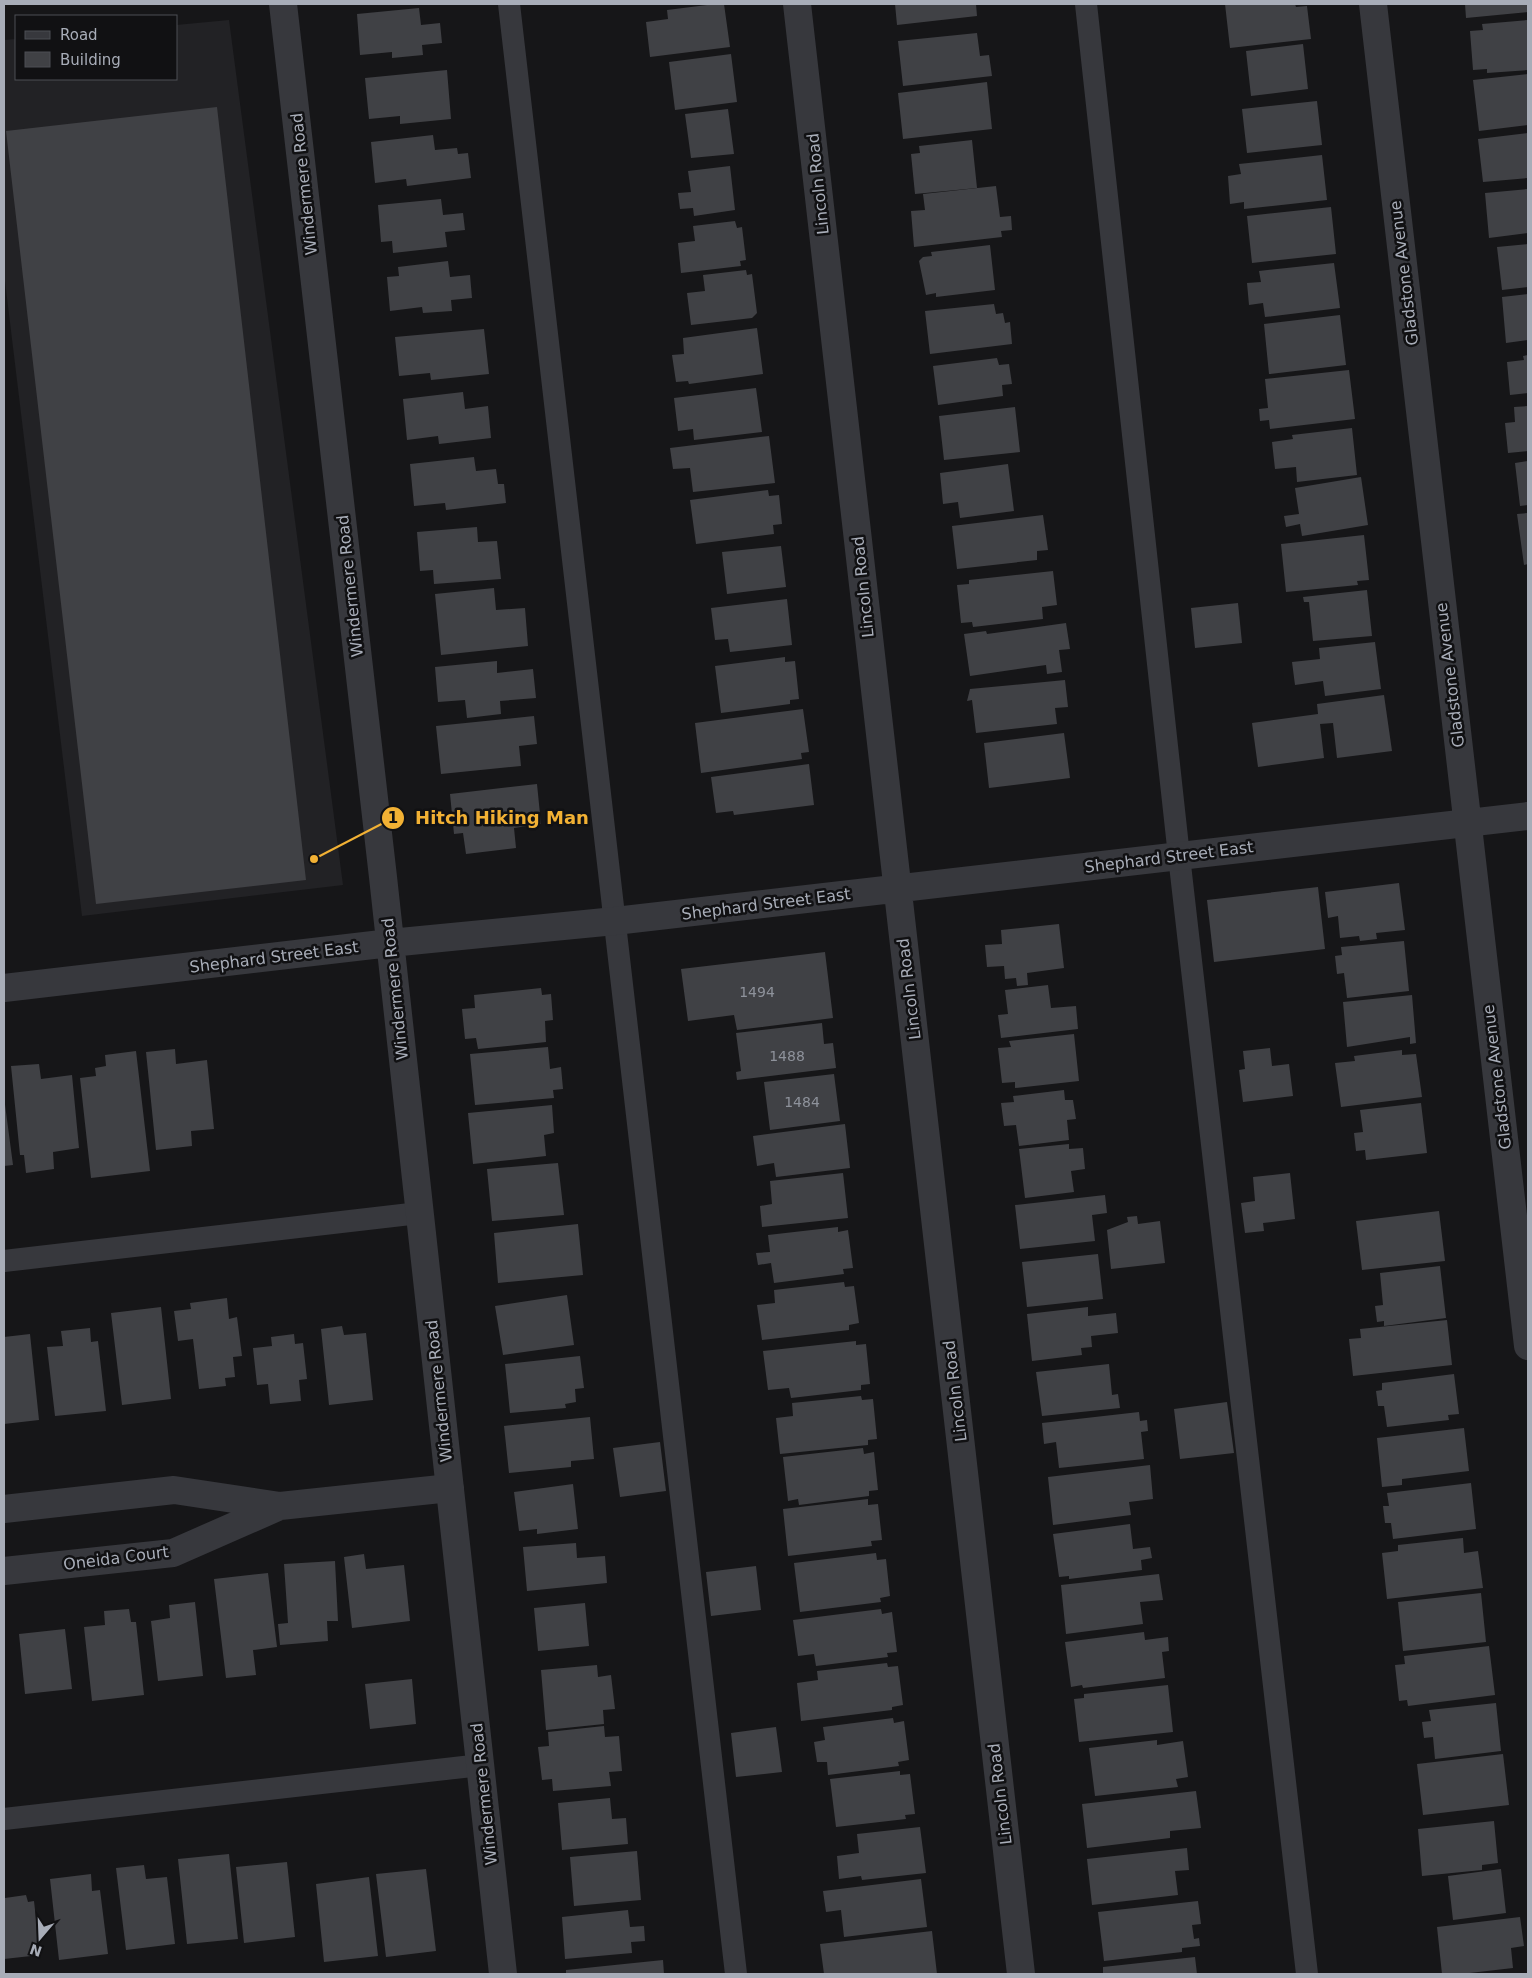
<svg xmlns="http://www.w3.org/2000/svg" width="1532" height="1978" font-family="'DejaVu Sans',sans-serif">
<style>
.built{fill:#222225}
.building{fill:#404145}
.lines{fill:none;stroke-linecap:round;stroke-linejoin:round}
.service{stroke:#37383d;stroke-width:22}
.minor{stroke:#37383d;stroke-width:28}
.labels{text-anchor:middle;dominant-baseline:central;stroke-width:5;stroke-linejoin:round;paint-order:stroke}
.number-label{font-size:14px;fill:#8e929b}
.street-label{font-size:16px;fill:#a8adb8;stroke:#111113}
.leader{fill:none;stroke:#f2b134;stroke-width:2}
.callout-dot{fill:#f2b134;stroke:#111113;stroke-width:2}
.mark-label{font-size:15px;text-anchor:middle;font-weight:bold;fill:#111}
.callout-label{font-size:18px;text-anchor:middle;font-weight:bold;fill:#f2b134;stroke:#111113;stroke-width:5;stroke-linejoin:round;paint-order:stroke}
</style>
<rect width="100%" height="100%" fill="#161618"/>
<path class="built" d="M229 20 343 885 82 916 4 273V40L16 39V79H176V25Z"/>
<path class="building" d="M715 4H724L730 47 650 57 646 22 668 19 667 10Z
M895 4H976L977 16 897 25Z
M1225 4H1295L1296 7 1307 6 1311 39 1230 48Z
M1465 4H1528V12L1466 18Z
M419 8 421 25 440 23 442 43 422 45 423 55 392 58V52L360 55 357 14Z
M1528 20V70L1487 73V69L1473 70 1470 31 1483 30 1482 24Z
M977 33 980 56 989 55 992 76 903 86 898 41Z
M1303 44 1308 89 1251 96 1246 51Z
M731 54 737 102 675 110 669 62Z
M447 70 451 119 400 124V116L369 119 365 78Z
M1528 74V125L1479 131 1473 80Z
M987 82 992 129 903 139 898 93Z
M1317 101 1322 145 1247 153 1242 109Z
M217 107 306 880 96 904 6 131Z
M728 109 734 154 691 158 685 114Z
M1528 133V178L1483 182 1478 139Z
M433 135 435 150 457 148 458 154 468 153 471 178 407 186 406 179 375 183 371 142Z
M972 140 977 188 915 194 911 154 920 153 919 146Z
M1322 155 1327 200 1244 209V202L1230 204 1228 176 1241 174 1239 164Z
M730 166 735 210 694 216 693 208 680 209 678 193 691 192 688 171Z
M996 186 1000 217 1011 216 1012 230 1001 231 1002 237 914 247 911 211 925 210 923 194Z
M1528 189V233L1489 238 1485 193Z
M441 199 443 215 463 213 465 230 445 232 447 247 393 253 392 241 381 242 378 205Z
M1331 207 1336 254 1252 263 1247 216Z
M735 221 737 228 742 227 746 260 740 261 741 266 681 273 678 243 695 241 693 226Z
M1528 244V287L1502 290 1497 247Z
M990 245 995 290 936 297V293L926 295 919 261 923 257 932 256 931 252Z
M448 261 450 277 470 275 472 298 451 300 452 311 423 313 422 307 390 311 387 277 399 276 398 267Z
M1334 263 1340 308 1265 317 1263 303 1249 305 1247 283 1261 282 1259 271Z
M746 270 747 275 752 274 757 313 752 318 691 325 687 293 705 291 703 275Z
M1528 294V340L1506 343 1502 297Z
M994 304 996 314 1003 313 1005 323 1010 322 1012 344 930 354 925 311Z
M1340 315 1346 365 1269 374 1264 324Z
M757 328 763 374 689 384 688 381 676 382 672 355 684 354 683 338Z
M484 329 489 374 431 380 430 373 399 376 395 337Z
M1528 355V393L1510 395 1507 362 1524 360 1523 356Z
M997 358 999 365 1009 364 1012 384 1002 385 1003 396 938 405 933 366Z
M1349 370 1355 419 1270 429 1269 420 1260 421 1259 409 1268 408 1265 379Z
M756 388 762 432 694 440 693 429 678 431 674 398Z
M463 392 465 409 488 406 491 438 439 444 438 436 407 440 403 399Z
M1528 406V451L1508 453 1505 423 1515 422 1514 407Z
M1015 407 1020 452 944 460 939 416Z
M1352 428 1357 475 1297 482 1296 467 1275 469 1272 442 1293 439 1292 435Z
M769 436 775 483 693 492 690 468 673 469 670 448Z
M474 457 476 471 496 469 498 484H504L506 503 446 510 445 503 414 506 410 464Z
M1528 461V505L1520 506 1515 463Z
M1008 464 1014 511 960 518 958 502 943 504 940 473Z
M1361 477 1368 525 1302 536 1300 524 1286 527 1284 516 1299 514 1295 488Z
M768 490 769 496 779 495 782 524 773 525 774 534 696 544 690 500Z
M1528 513V564L1524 565 1517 514Z
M1043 515 1048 550 1037 551V560L957 569 952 526Z
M477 527 478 542 497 541 501 579 434 584 433 570 420 571 417 532Z
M1364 535 1369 580 1357 581 1358 585 1286 592 1281 544Z
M781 546 786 587 727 594 722 552Z
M1053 571 1057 605 1042 607 1043 619 973 627 972 622 961 623 957 585 969 584V580Z
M494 588 496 610 525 608 528 646 441 655 435 594Z
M1367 590 1372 636 1313 641 1309 602H1304L1303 597Z
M787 599 792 645 730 652 728 639 715 640 711 608Z
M1238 603 1242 643 1195 648 1191 608Z
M1066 623 1070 649 1059 650 1062 672 1047 674 1046 665 970 676 964 634 986 631 987 634Z
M1375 642 1381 689 1325 696 1323 681 1295 685 1292 662 1320 659 1319 648Z
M785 657V662L795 661 799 699 790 700V704L721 713 715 666Z
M497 661V673L533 669 536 698 500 701 501 714 467 718 465 700 438 702 435 667Z
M1065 680 1068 707 1055 708 1057 724 976 733 972 700 967 701 970 689Z
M1384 695 1392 751 1337 758 1333 723 1320 724 1324 758 1258 767 1252 723 1318 714 1317 704Z
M803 709 809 752 801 753 802 759 701 773 695 723Z
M534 716 537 744 519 746 521 766 441 774 436 726Z
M1064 733 1070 778 989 788 984 743Z
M809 764 814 805 734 815 733 811 716 813 711 777Z
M537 784 541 824 514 828 516 848 466 854 463 833 454 834 450 794Z
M1399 883 1405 930 1376 933 1377 939 1360 941 1359 936 1340 938 1338 916 1328 918 1325 892Z
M1318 887 1325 949 1214 962 1207 900Z
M1059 924 1064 968 1027 973 1028 985 1017 986 1016 978 1005 979 1004 966 987 967 985 945 1002 944 1001 930Z
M1404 941 1409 991 1347 998 1344 973 1337 974 1335 956 1342 955 1341 947Z
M825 952 833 1018 737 1030 734 1015 688 1021 681 969Z
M1048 985 1051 1008 1076 1006 1078 1029 1001 1038 998 1015 1008 1014 1005 990Z
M541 988 542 995 551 994 553 1020 545 1021 546 1042 478 1049 476 1038 465 1039 462 1009 475 1008 474 995Z
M1412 995 1416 1043 1410 1044V1037L1347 1047 1343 1002Z
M822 1023 824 1044 833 1043 836 1068 737 1080 736 1072 741 1071 736 1033Z
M1074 1034 1079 1081 1015 1088V1082L1002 1083 998 1048 1011 1047 1009 1041Z
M548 1047 550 1069 561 1067 563 1089 553 1090 554 1098 475 1105 470 1054Z
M1270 1048 1272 1066 1289 1064 1293 1096 1243 1102 1239 1070 1245 1069 1243 1051Z
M175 1049 176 1064 207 1060 214 1129 191 1131 192 1146 156 1150 146 1052Z
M1402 1050V1055L1416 1054 1422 1097 1341 1107 1335 1063 1355 1061 1354 1056Z
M136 1051 150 1171 91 1178 80 1078 96 1076 95 1068 106 1066 105 1055Z
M39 1064 41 1079 72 1075 79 1148 53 1152 54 1169 26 1173 24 1155H20L11 1066Z
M834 1074 840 1121 770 1130 764 1082Z
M1064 1090 1065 1100H1073L1076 1119 1067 1120 1069 1140 1019 1146 1016 1125 1004 1126 1001 1103 1014 1102 1013 1096Z
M4 1097 13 1165 4 1166Z
M1421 1103 1427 1153 1366 1160 1365 1150 1356 1151 1354 1133 1363 1132 1360 1110Z
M552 1105 554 1133 544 1135 546 1156 473 1164 468 1113Z
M845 1124 850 1168 776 1177 774 1163 757 1166 753 1136Z
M1069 1144V1149L1083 1148 1085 1169 1071 1171 1074 1192 1025 1198 1019 1149Z
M558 1163 564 1215 492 1221 487 1169Z
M843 1173 848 1218 762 1227 760 1206 772 1204 770 1181Z
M1290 1173 1295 1219 1263 1223 1264 1231 1245 1233 1241 1203 1255 1201 1253 1177Z
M1105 1195 1107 1213 1092 1215 1095 1241 1020 1249 1015 1205Z
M1439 1211 1445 1261 1362 1270 1356 1221Z
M1137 1216 1138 1224 1160 1221 1165 1263 1111 1269 1107 1230 1128 1222 1127 1217Z
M578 1224 583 1275 498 1283 494 1233Z
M838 1227V1232L848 1230 853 1268 843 1269 844 1274 774 1283 771 1263 758 1265 756 1253 770 1252 768 1235Z
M1098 1254 1103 1299 1027 1307 1022 1262Z
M1440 1266 1446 1318 1384 1326V1321L1377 1322 1375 1306 1383 1305 1380 1273Z
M844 1282 845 1287 854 1286 859 1323 849 1325V1330L762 1340 757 1305 775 1303 774 1290Z
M567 1295 574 1345 503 1355 495 1306Z
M227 1298 229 1319 237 1317 242 1356 233 1357 235 1377 225 1378 226 1386 199 1389 193 1339 178 1341 174 1311 191 1309 190 1303Z
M161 1307 171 1399 122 1405 111 1313Z
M1088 1307V1316L1116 1313 1118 1333 1091 1336 1092 1347 1081 1348 1082 1355 1032 1361 1027 1314Z
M1447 1320 1452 1365 1353 1376 1349 1339 1361 1338 1360 1329Z
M342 1326 344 1335 366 1333 373 1400 329 1405 321 1329Z
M90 1328 91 1342 98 1341 106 1411 55 1416 47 1347 63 1346 61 1331Z
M30 1334 39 1420 4 1424V1337Z
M294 1334 295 1344 303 1343 307 1379 299 1380 301 1401 270 1404 268 1384 257 1385 253 1348 272 1346 271 1337Z
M856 1341V1345L866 1344 870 1384 861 1385V1390L791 1398 789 1388 768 1390 763 1351Z
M580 1356 584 1388 575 1389 576 1402 565 1404 566 1408 510 1413 505 1364Z
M1109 1364 1112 1395 1118 1394 1120 1408 1042 1416 1036 1372Z
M1454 1374 1459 1414 1448 1415 1449 1420 1387 1427 1384 1406H1378L1376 1391 1382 1390V1383Z
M861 1396 862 1400 873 1399 877 1439 868 1440V1445L780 1454 776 1418 793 1416 792 1403Z
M1227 1402 1234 1453 1180 1459 1174 1409Z
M1139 1412 1140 1421 1147 1420 1148 1431 1141 1432 1144 1459 1059 1468 1056 1442 1044 1444 1042 1423Z
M590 1417 594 1459 571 1461V1467L509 1473 504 1426Z
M1464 1428 1469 1471 1402 1479V1485L1382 1487 1377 1438Z
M660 1442 666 1491 620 1497 613 1448Z
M863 1448 864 1454 874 1452 878 1490 869 1491V1496L799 1505 798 1499 788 1501 783 1457Z
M1150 1465 1153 1499 1129 1502 1131 1515 1053 1525 1048 1477Z
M1471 1483 1476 1529 1393 1539 1391 1523H1385L1383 1506H1389L1387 1493Z
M573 1484 578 1529 537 1534V1529L519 1531 514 1492Z
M868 1499V1505L878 1504 882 1540 871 1541 872 1546 788 1556 783 1509Z
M1130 1524 1133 1549 1150 1547 1152 1558 1141 1560 1142 1570 1069 1579V1576L1059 1577 1053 1534Z
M1463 1538 1464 1553 1478 1551 1483 1588 1387 1599 1382 1553 1398 1551V1545Z
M576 1543 577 1558 605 1556 607 1583 527 1591 523 1547Z
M876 1553 877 1560 886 1559 890 1596 880 1598 881 1602 800 1612 794 1563Z
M364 1554 366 1569 404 1565 410 1621 352 1628 344 1557Z
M335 1561 338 1621H327L328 1641 280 1645 278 1624 288 1623 284 1564Z
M756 1566 761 1610 711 1616 706 1572Z
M268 1573 277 1647 253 1650 256 1675 226 1678 214 1579Z
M1159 1574 1163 1600 1140 1602 1143 1624 1066 1634 1061 1585Z
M1481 1593 1486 1642 1403 1651 1398 1602Z
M195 1602 203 1676 158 1681 151 1621 170 1618 169 1605Z
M585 1603 589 1646 538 1651 534 1608Z
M129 1609 131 1622H136L144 1695 92 1701 84 1627 105 1625 104 1611Z
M881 1609 882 1614 892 1612 897 1652 887 1653 888 1657 816 1666 814 1654 798 1656 793 1620Z
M65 1629 72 1689 25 1694 19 1634Z
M1144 1632 1145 1640 1168 1637 1169 1651 1162 1652 1165 1678 1083 1688 1082 1685 1071 1687 1065 1642Z
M1489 1646 1495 1695 1408 1706 1407 1700 1399 1701 1395 1665 1405 1664 1404 1656Z
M887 1663 888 1667 898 1666 903 1705 892 1707V1710L801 1721 797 1683 818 1680 817 1671Z
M597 1665 598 1677 611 1675 615 1709 603 1710 604 1724 546 1730 541 1670Z
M412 1679 416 1724 370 1729 365 1684Z
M1168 1685 1173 1732 1079 1742 1074 1699 1084 1698V1694Z
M1496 1703 1501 1751 1435 1759 1433 1737 1424 1738 1422 1722 1431 1721 1429 1710Z
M893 1718 894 1723 904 1721 909 1760 898 1762 899 1766 828 1775 827 1762H817L814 1742 825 1740 823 1727Z
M604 1726 605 1737 619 1736 622 1771 609 1772 611 1786 553 1791 552 1779 542 1780 538 1747 549 1746 548 1732Z
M776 1727 782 1772 736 1777 731 1733Z
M1157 1740V1745L1183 1741 1188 1777 1176 1779 1178 1787 1095 1796 1089 1748Z
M1503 1754 1509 1805 1423 1815 1417 1764Z
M900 1771V1775L910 1774 915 1814 905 1815 906 1819 836 1827 830 1779Z
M1196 1791 1201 1828 1170 1831V1838L1087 1848 1082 1804Z
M610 1798 612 1819 626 1818 628 1844 562 1850 558 1803Z
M1494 1821 1498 1863 1482 1865V1870L1422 1876 1418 1829Z
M920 1827 926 1873 862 1880 861 1876 839 1879 837 1856 859 1853 857 1834Z
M1187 1848 1189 1870 1175 1871 1178 1895 1092 1905 1087 1859Z
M637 1851 641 1900 574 1906 570 1857Z
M229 1854 238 1939 187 1944 178 1859Z
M287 1862 295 1937 244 1943 236 1867Z
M144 1865 146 1879 167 1877 175 1944 126 1950 116 1868Z
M426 1869 436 1951 386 1957 376 1874Z
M1501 1869 1506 1913 1453 1920 1448 1876Z
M91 1874 92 1891 100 1890 108 1954 59 1960 50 1879Z
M369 1877 378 1956 324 1962 316 1884Z
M921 1879 927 1927 844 1937 841 1910 826 1912 823 1891Z
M26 1895 28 1902 34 1901 40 1955 4 1959 5 1898Z
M1198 1901 1201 1924 1192 1925 1194 1939 1199 1938 1200 1946 1182 1948V1952L1104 1961 1098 1912Z
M628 1910 630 1927 644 1926 645 1941 631 1942 632 1953 565 1959 562 1917Z
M1520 1917 1524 1946 1511 1948 1513 1968 1461 1974H1442L1437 1927Z
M932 1931 937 1974H852V1973L824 1974 820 1944Z
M1195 1957 1197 1974H1103V1967Z
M663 1960 664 1974H566V1970Z"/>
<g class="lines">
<path class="service" d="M509 4 736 1974
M1086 4 1179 856 1307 1974
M4 1261 419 1213
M4 1819 481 1765"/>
<path class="minor" d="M283 4 383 877 503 1974
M797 4 1021 1974
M1373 4 1528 1346
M4 988 390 943 615 921 1528 816
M4 1509 174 1490 280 1506 450 1488
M4 1571 173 1553 280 1506"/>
</g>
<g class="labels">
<g class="number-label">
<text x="757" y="992">1494</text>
<text x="787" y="1056">1488</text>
<text x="802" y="1102">1484</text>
</g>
<g class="street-label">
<text transform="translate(304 184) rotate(-96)">Windermere Road</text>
<text transform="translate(818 184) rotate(-96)">Lincoln Road</text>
<text transform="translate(1404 273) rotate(-97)">Gladstone Avenue</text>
<text transform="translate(350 586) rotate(-96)">Windermere Road</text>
<text transform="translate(863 587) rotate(-96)">Lincoln Road</text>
<text transform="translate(1450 675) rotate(-97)">Gladstone Avenue</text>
<text transform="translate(1169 857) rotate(-7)">Shephard Street East</text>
<text transform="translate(766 904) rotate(-7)">Shephard Street East</text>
<text transform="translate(274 957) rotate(-7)">Shephard Street East</text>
<text transform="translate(395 989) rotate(-96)">Windermere Road</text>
<text transform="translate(909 989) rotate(-97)">Lincoln Road</text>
<text transform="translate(1497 1077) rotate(-97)">Gladstone Avenue</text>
<text transform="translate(439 1391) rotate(-96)">Windermere Road</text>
<text transform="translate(955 1391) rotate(-97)">Lincoln Road</text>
<text transform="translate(116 1558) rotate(-7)">Oneida Court</text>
<text transform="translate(484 1794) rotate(-96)">Windermere Road</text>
<text transform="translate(1000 1794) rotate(-97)">Lincoln Road</text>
</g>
</g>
<path class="leader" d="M314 859L393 818"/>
<g class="callout-dot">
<circle cx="314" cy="859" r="5"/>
<circle cx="393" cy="818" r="12"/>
</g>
<g class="mark-label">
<text x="393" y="823">1</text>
</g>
<g class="callout-label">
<text x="502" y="824">Hitch Hiking Man</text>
</g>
<rect width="1532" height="1978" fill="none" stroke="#a8adb8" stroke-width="10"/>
<rect x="15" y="15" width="162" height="65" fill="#111113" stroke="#4d4f55"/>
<rect x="25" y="31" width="25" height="8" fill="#37383d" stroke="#4d4f55"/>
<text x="60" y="40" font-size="15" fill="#a8adb8">Road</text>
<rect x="25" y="52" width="25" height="15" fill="#404145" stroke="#4d4f55"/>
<text x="60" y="65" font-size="15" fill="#a8adb8">Building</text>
<g transform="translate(40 1938) rotate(199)" stroke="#111113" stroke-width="4" paint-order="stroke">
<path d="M0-4L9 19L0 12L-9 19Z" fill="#a8adb8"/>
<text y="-8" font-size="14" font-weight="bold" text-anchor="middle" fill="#a8adb8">N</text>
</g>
</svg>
